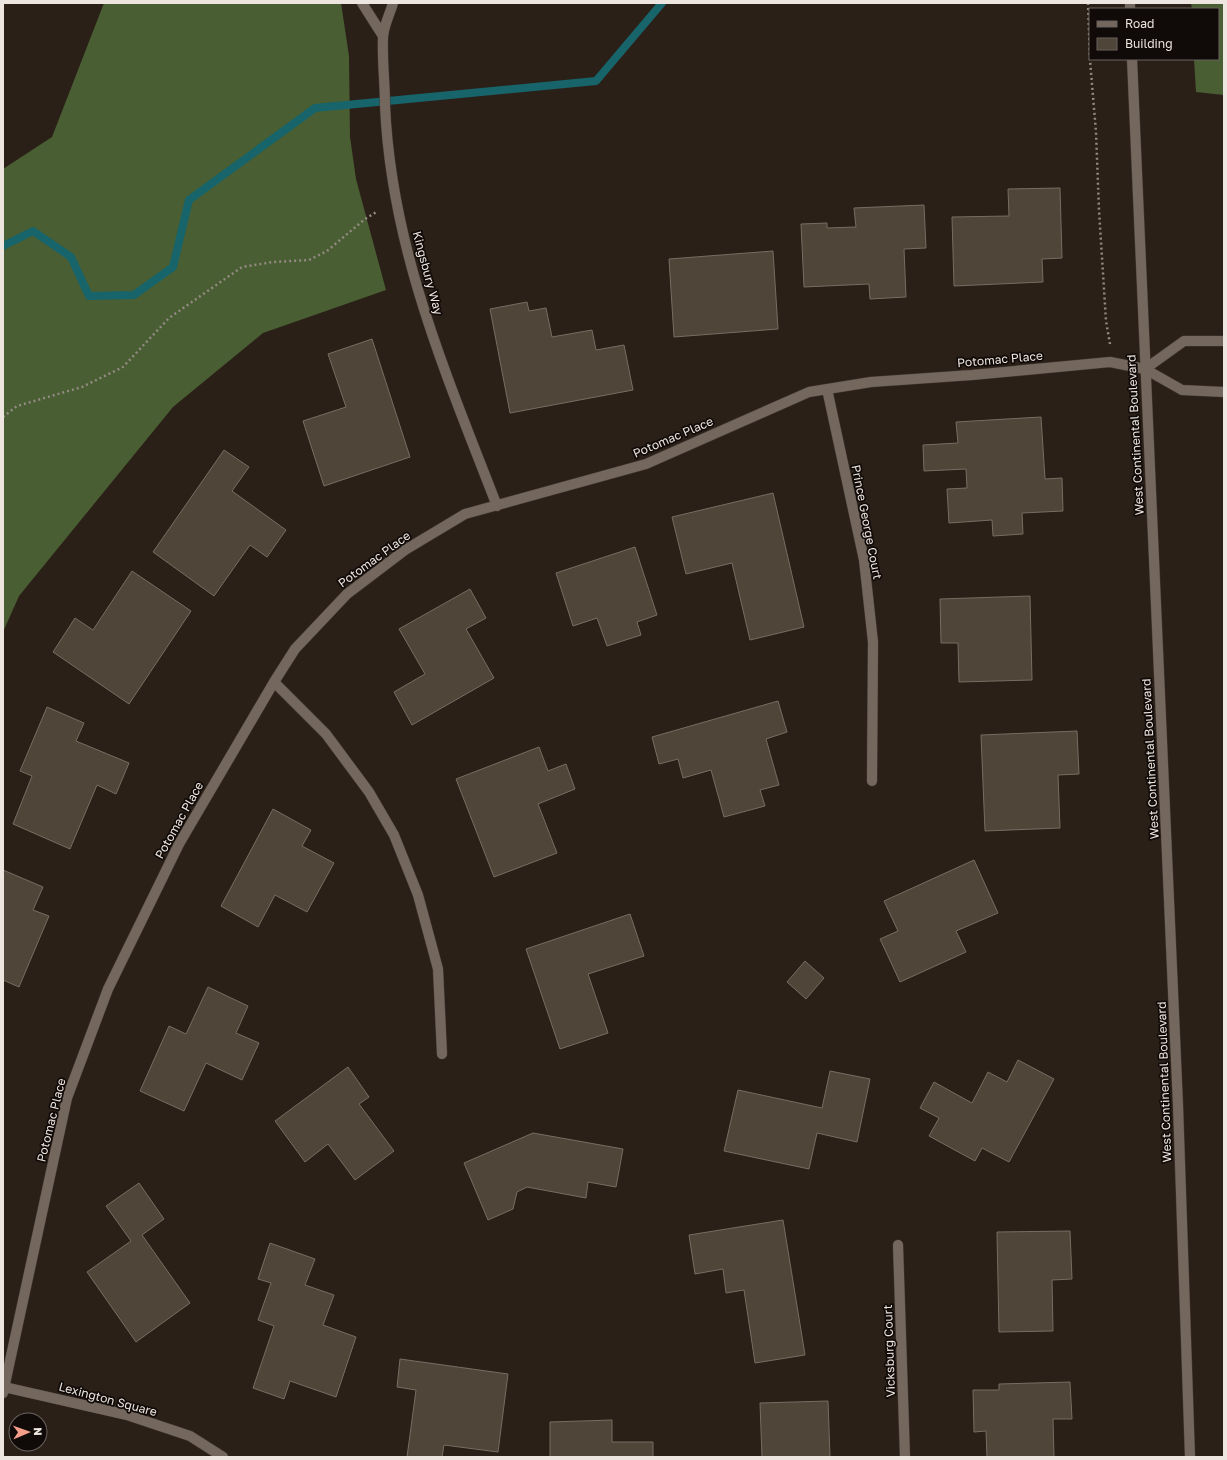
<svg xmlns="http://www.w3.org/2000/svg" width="1227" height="1460" font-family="'Golos Text',sans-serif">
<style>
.forest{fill:#495e32}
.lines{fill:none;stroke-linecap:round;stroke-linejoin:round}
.stream{stroke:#17646b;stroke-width:8}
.building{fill:#4f4539;stroke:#786d61}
.street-casing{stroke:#433a34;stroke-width:11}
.secondary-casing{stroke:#433a34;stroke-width:11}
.path{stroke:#938a83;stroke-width:2.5;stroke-dasharray:2 3;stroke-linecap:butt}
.street{stroke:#74675d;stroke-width:10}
.secondary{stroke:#74675d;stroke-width:10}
.labels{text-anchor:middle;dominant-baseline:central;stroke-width:3.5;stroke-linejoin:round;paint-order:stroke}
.street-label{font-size:12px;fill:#ede5df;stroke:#100b08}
</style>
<rect width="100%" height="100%" fill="#2b2018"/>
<path class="forest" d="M104 3H341L349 56 350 137 356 179 386 290 263 333 173 407 19 596 3 632V169L52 137Z
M1191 3H1224V95L1196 92 1194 59H1218V9H1192Z"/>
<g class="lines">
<path class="stream" d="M3 246 33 231 71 257 89 296 134 295 173 267 189 200 315 108 596 81 662 3"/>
</g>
<path class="building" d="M1060 188 1062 258 1042 259 1043 282 954 286 952 217 1009 216 1008 189Z
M924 205 926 248 904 249 906 297 870 299 869 284 804 287 801 224 827 223V228L856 227 854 208Z
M773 251 778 329 674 337 669 259Z
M527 302 529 311 546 308 552 337 592 330 596 350 624 345 633 390 510 413 490 309Z
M372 339 410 457 324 486 303 421 346 407 328 354Z
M1041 417 1045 479 1062 478 1063 511 1022 513 1023 534 993 536 992 520 949 523 947 489 967 488 966 469 924 471 923 445 958 443 956 422Z
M224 450 249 467 232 491 286 530 267 557 250 545 214 596 153 552Z
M773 493 804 627 750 640 732 563 686 574 672 517Z
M635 547 657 615 637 622 641 635 607 646 597 618 573 626 556 573Z
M132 571 191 611 129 704 53 652 75 618 93 630Z
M470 589 486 618 466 629 494 678 412 725 394 692 425 674 399 629Z
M1030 596 1032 680 959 682 958 643H941L940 599Z
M778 701 787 732 766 739 779 785 760 790 765 806 724 817 711 770 683 778 678 759 659 764 652 737Z
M47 707 84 723 76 741 129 763 116 794 97 785 70 849 13 824 32 776 20 771Z
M1077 731 1079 774 1058 775 1060 828 985 831 981 735Z
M539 747 548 771 566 764 575 789 538 804 557 853 494 877 456 779Z
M273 809 311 830 302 846 334 863 307 912 275 895 258 927 221 906Z
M974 860 998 913 956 931 966 952 900 982 880 939 898 931 884 901Z
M3 870 43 887 33 910 49 916 19 987 3 980Z
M630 914 644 956 588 974 608 1033 560 1049 526 949Z
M805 961 824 978 806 999 787 982Z
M208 987 248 1006 236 1033 259 1043 242 1080 206 1063 184 1111 140 1091 169 1026 186 1034Z
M1018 1060 1054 1079 1009 1162 982 1148 975 1161 929 1136 939 1118 920 1108 934 1082 972 1103 988 1072 1007 1082Z
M348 1067 369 1097 359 1104 394 1151 355 1180 328 1144 305 1162 275 1121Z
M830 1071 870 1079 857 1142 817 1133 809 1169 724 1151 738 1090 822 1108Z
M533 1133 623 1149 616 1187 588 1182 586 1198 527 1187 517 1192 513 1209 488 1220 464 1163Z
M139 1183 164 1219 142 1235 190 1303 136 1342 87 1272 131 1241 106 1206Z
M783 1220 805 1355 755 1363 744 1290 726 1293 723 1269 695 1274 689 1235Z
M1070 1231 1072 1279 1052 1280 1053 1331 999 1332 997 1232Z
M270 1243 315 1259 305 1285 334 1295 323 1325 356 1337 336 1397 290 1381 284 1399 253 1388 274 1326 258 1320 271 1283 258 1279Z
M400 1359 508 1374 498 1452 444 1445 442 1457H407L416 1390 397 1387Z
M1070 1382 1072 1419H1053L1054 1457H987L986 1431 974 1432 973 1390H999V1384Z
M828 1401 830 1457H762L760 1403Z
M612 1420V1442H653V1457H550V1422Z"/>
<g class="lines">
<defs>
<path id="street" d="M362 3 383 36
M393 3C390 14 383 27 383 38 382 60 385 83 385 105 391 248 446 374 497 506
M1145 369 1184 341H1224
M827 389 864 560 873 642 872 781
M274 682 326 734 369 792 394 835 418 895 438 969 442 1054
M898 1245 905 1457
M4 1387 127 1415 190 1436 223 1457
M3 1393 67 1098 108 989 179 844 274 682 295 649 347 594 405 550 465 514 646 464 809 392 871 382 972 375 1110 362 1145 369 1182 390 1224 392"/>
<path id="secondary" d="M1130 3V9
M1132 59 1178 1105 1190 1457"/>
</defs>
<use href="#street" class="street-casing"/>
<use href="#secondary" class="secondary-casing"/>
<path class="path" d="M1088 3 1090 60 1096 132 1099 210 1106 321 1110 344
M3 417 17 406 82 387 123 367 169 318 242 267 273 262 309 260 327 251 365 219 378 211"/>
<use href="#street" class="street"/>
<use href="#secondary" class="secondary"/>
</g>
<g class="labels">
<g class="street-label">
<text transform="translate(428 273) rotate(75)">Kingsbury Way</text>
<text transform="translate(1000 359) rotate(-5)">Potomac Place</text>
<text transform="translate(1135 435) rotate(-93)">West Continental Boulevard</text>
<text transform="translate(673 437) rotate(-23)">Potomac Place</text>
<text transform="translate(867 522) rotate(79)">Prince George Court</text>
<text transform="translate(374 559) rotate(-36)">Potomac Place</text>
<text transform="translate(1150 759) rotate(-93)">West Continental Boulevard</text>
<text transform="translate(179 820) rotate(-61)">Potomac Place</text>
<text transform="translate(1164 1082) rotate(-92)">West Continental Boulevard</text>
<text transform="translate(51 1120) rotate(-76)">Potomac Place</text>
<text transform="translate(889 1351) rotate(-92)">Vicksburg Court</text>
<text transform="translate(108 1399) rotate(15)">Lexington Square</text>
</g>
</g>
<rect width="1227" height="1460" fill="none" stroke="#ede5df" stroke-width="8"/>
<rect x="1089" y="8" width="130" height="52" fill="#100b08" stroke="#68625e"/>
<rect x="1097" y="21" width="20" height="6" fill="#74675d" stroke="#68625e"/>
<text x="1125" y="28" font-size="12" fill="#ede5df">Road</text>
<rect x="1097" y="38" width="20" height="12" fill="#4f4539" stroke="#68625e"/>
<text x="1125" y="48" font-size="12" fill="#ede5df">Building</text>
<g transform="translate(28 1432) rotate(88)"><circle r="19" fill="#100b08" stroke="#68625e"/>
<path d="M0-3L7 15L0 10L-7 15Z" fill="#f49e8a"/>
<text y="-6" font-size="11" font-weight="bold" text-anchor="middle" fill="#ede5df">N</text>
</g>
</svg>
